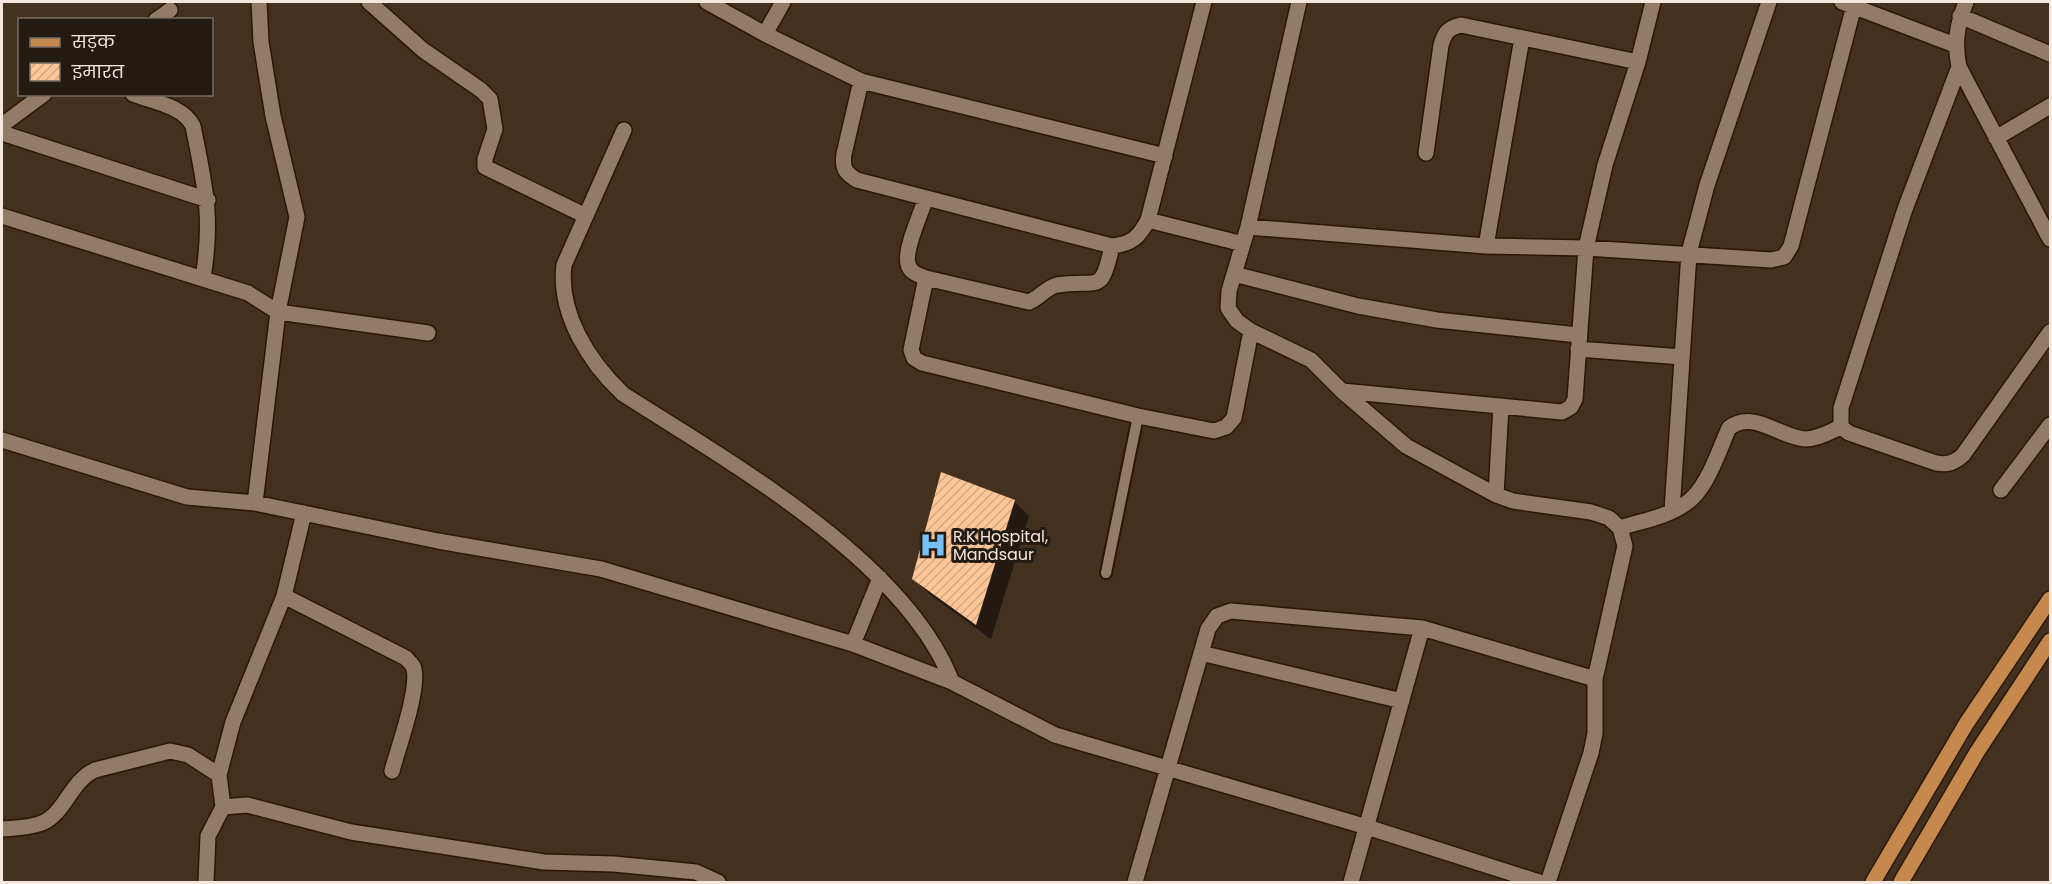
<svg xmlns="http://www.w3.org/2000/svg" width="2052" height="884" font-family="Poppins,'Noto Sans Devanagari',sans-serif">
<style>
.shadow{fill:#0007}
.building{fill:url(#building-hatch)}
.lines{fill:none;stroke-linecap:round;stroke-linejoin:round}
.lane-casing{stroke:#2a1706;stroke-width:14}
.street-casing{stroke:#2a1706;stroke-width:18}
.primary-casing{stroke:#2a1706;stroke-width:18}
.lane{stroke:#927b67;stroke-width:10}
.street{stroke:#927b67;stroke-width:15}
.primary{stroke:#c5894e;stroke-width:15}
.labels{text-anchor:middle;dominant-baseline:central;stroke-width:6;stroke-linejoin:round;paint-order:stroke}
.poi-label{font-size:16px;fill:#f5e7dd;stroke:#231a12;text-anchor:start}
</style>
<defs>
<pattern id="building-hatch" width="6" height="6" patternUnits="userSpaceOnUse" patternTransform="scale(1.5)"><rect width="6" height="6" fill="#fec696"/><path d="M-1 1l2-2M0 6l6-6M5 7l2-2" fill="none" stroke="#d1a681"/></pattern>
</defs>
<rect width="100%" height="100%" fill="#44301e"/>
<path class="shadow" d="M1014 501 1029 516 991 639 929 594 914 579Z"/>
<path class="building" d="M941 472 1015 500 976 625 912 579Z"/>
<g class="lines">
<defs>
<path id="lane" d="M1106 573 1138 416"/>
<path id="street" d="M369 2 423 50 481 90 490 99 495 129 485 159V167L586 216
M707 2 765 34 861 81 1165 156
M1299 2 1248 227 1229 291 1228 308 1237 321 1251 331 1311 360 1342 391 1406 446 1496 495 1513 501 1591 512 1609 518 1620 528 1625 546 1595 679V733L1591 753 1548 882
M1842 2 1955 45
M1966 2C1957 25 1954 42 1959 67L2050 239
M1960 16 2050 54
M156 20 170 10
M765 34 783 2
M1959 67 1905 209 1841 408V427L1849 433 1936 463C1948 465 1954 463 1963 455L2050 332
M861 81 844 154C842 168 845 173 857 180L1112 246C1132 244 1139 237 1148 220L1204 2
M133 94C154 102 183 106 193 126 205 186 213 217 203 278
M2 125 44 94
M624 130 564 265C558 313 589 362 623 394 729 462 906 561 952 682
M2 133 208 200
M1996 138 2050 106
M1426 153 1441 45C1445 32 1448 28 1461 25L1638 62
M926 198C921 213 904 250 908 264 910 273 919 275 926 278L1029 302C1039 298 1047 287 1057 285 1099 278 1101 297 1112 246
M2 216 248 293 278 312 428 333
M1148 220 1243 244
M1248 227 1486 246 1586 248 1771 260 1784 257 1791 246 1855 2
M1486 246 1522 38
M1234 274 1358 306 1437 320 1578 335
M926 278 911 350 914 358 922 363 1138 416 1214 431 1226 427 1234 418 1251 331
M1578 349 1682 357
M1342 391 1562 412 1571 407 1575 399 1586 248 1605 165 1638 62 1653 2
M2 440 187 497 255 503 438 541 601 569 853 644 952 682 1055 735 1367 827 1539 882
M2001 490 2050 425
M1496 495 1501 406
M255 503 278 312 297 217 273 116 261 42 259 2
M1672 511 1689 253 1707 185 1769 2
M1620 528C1641 521 1667 517 1685 504 1707 490 1718 452 1729 428 1753 409 1779 437 1805 439 1818 439 1829 432 1841 427
M284 596 406 658C409 662 413 664 414 669 419 691 398 748 392 771
M853 644 880 578
M1201 653 1402 701
M223 807 219 775 233 722 284 596 304 513
M2 829C13 828 27 828 39 824 64 817 70 781 95 770L170 751 188 755 219 775
M206 882 208 836 223 807 247 805 351 832 544 862 614 864 696 872 718 882
M1135 882 1208 629 1217 616 1231 611 1422 628 1595 679
M1351 882 1422 628"/>
<path id="primary" d="M1873 882 1966 724 2050 599
M1901 882 1977 752 2050 641"/>
</defs>
<use href="#lane" class="lane-casing"/>
<use href="#street" class="street-casing"/>
<use href="#primary" class="primary-casing"/>
<use href="#lane" class="lane"/>
<use href="#street" class="street"/>
<use href="#primary" class="primary"/>
</g>
<defs>
<symbol id="hospital-bare" viewBox="-9 -9 18 18"><path d="M-5-5h3v3.5h4V-5h3V5h-3V1.5h-4V5h-3Z" fill="#75c0f6" stroke="#231a12" stroke-width="2.5" paint-order="stroke"/></symbol>
</defs>
<g fill-rule="evenodd">
<use href="#hospital-bare" x="914" y="526" width="38" height="38"/>
</g>
<g class="labels">
<g class="poi-label">
<text x="953" y="536">R.K Hospital,<tspan x="953" dy="18">Mandsaur</tspan></text>
</g>
</g>
<rect width="2052" height="884" fill="none" stroke="#f5e7dd" stroke-width="6"/>
<rect x="18" y="18" width="195" height="78" fill="#231a12" stroke="#776c63" stroke-width="1.5"/>
<rect x="30" y="38" width="30" height="9" fill="#c5894e" stroke="#776c63" stroke-width="1.5"/>
<text x="72" y="48" font-size="18" fill="#f5e7dd">सड़क</text>
<rect x="30" y="63" width="30" height="18" fill="url(#building-hatch)" stroke="#776c63" stroke-width="1.5"/>
<text x="72" y="78" font-size="18" fill="#f5e7dd">इमारत</text>
</svg>
